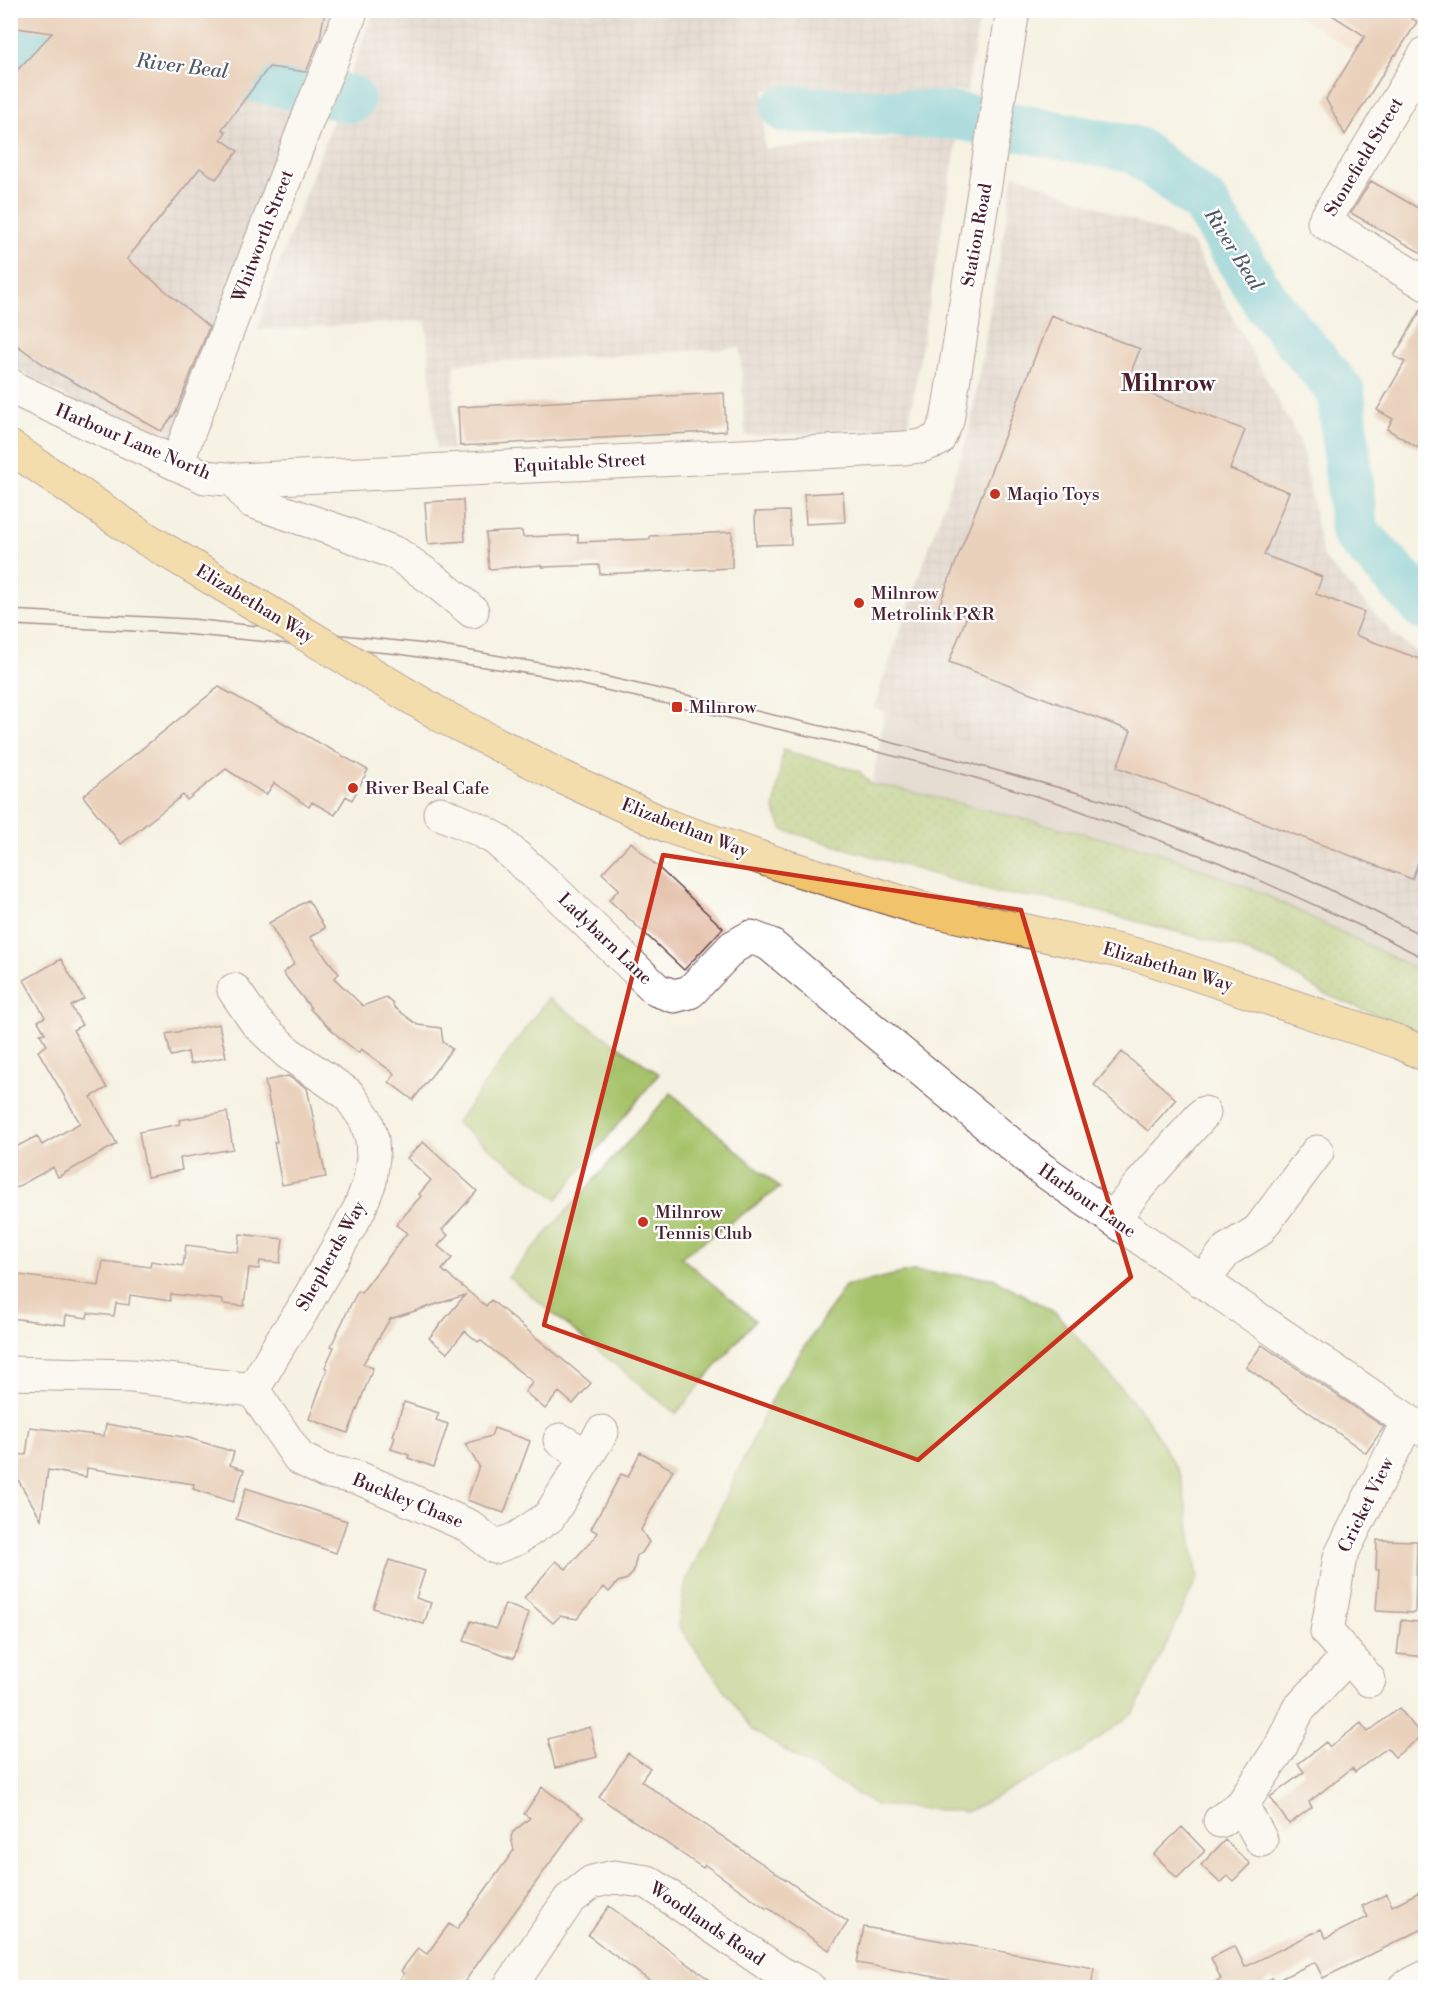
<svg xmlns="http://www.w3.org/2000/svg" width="1436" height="1998" font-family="'Libre Bodoni',serif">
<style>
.built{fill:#f4d3c0}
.industrial{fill:url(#industrial-grid)}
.railway{fill:#d0c0bc}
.grass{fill:url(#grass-dots);stroke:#78704a;stroke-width:1.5}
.garden{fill:#a6c269;stroke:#78704a;stroke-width:1.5}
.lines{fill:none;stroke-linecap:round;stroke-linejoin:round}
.river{stroke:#58c1d5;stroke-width:48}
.building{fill:#daa88a}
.minor-casing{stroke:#643f47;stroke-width:35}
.major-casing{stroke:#643f47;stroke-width:35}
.minor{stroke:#fff;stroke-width:33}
.major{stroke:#f1c36a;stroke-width:33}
.tram{stroke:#4a1f2b;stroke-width:1.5}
.major-bridge-casing{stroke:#643f47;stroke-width:35;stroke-linecap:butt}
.major-bridge{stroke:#f1c36a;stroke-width:33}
.marked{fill:none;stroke:#c8321e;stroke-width:4.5;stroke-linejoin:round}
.poi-dot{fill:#c8321e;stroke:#fff;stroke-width:2}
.labels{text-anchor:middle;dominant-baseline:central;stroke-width:4.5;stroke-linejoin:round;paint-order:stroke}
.street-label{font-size:18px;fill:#4a1f2b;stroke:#fff}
.poi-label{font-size:18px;fill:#4a1f2b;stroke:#fff;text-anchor:start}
.water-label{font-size:20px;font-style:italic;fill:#4f5866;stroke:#fff}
.district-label{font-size:24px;font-weight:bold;fill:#4a1f2b;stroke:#fff}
</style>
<defs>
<pattern id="industrial-grid" width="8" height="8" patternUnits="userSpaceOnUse" patternTransform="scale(1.5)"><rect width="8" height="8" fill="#d0c0bc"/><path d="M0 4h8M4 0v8" fill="none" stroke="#b4a5a2"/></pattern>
<pattern id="grass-dots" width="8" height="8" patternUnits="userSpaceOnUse" patternTransform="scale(1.5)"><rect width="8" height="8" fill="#a6c269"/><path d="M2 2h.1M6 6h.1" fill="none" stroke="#90a65b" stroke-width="1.8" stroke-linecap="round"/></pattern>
</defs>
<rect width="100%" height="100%" fill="#fff"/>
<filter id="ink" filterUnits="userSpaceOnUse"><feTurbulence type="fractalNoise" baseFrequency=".0167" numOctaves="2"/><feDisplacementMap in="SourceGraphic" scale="12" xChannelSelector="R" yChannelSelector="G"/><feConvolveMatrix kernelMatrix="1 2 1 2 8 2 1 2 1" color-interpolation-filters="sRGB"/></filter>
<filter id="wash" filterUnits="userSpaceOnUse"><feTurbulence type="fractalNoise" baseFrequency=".008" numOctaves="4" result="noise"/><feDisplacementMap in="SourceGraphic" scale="24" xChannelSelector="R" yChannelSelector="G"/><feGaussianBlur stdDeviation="1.35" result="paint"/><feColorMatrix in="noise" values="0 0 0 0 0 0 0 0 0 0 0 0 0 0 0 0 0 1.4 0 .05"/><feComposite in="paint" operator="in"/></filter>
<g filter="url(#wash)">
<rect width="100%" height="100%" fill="#f6f2e3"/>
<path class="built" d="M1290 11H1414L1425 18 1391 74Z"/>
<path class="industrial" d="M11 11H340L176 451 138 438 11 366Z
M374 11H981L967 91 764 90V149L958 134 908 428 745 436 740 348 455 364 451 450 436 448 426 321 258 330 271 285Z
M1014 174 1192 243 1301 443 1323 557 1396 637 1425 657V926L1307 869 873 708 968 436Z"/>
<path class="railway" d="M885 712 1307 869 1425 926V973L1266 895 1160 852 896 788 872 785Z"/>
<path class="grass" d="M783 750 859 771 872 785 896 788 1160 852 1266 895 1425 973V1034L1324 994 1277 964 1235 947 1050 899 996 893 783 830 774 810Z"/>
<path class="garden" d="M548 998 659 1074 557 1199 456 1123Z
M671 1093 780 1188 681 1257 755 1320 676 1414 508 1277Z
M912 1271 993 1278 1056 1313 1146 1417 1181 1476 1198 1577 1134 1713 1073 1757 967 1812 875 1805 752 1730 678 1625 686 1581 777 1388 845 1286Z"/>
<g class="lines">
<path class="river" d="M10 52 98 58
M195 65 351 99
M785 109 957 116 1136 150 1204 203 1267 303 1341 392 1354 531 1426 608"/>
</g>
<g id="blocks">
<path class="building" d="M10 10H325L320 38 306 72 269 67 222 129 226 132 221 139 238 151 216 179 200 168 127 259 209 327 176 412 161 431 47 367 10 340V78L52 33 10 27Z
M1324 10H1400L1417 22 1396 55 1395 54 1345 135 1326 99 1365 36Z
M1371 181 1425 212V255L1351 213Z
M1425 303V452L1387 429 1393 419 1377 410 1405 362 1394 356Z
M1051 315 1140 349 1126 385 1245 430 1230 469 1289 492 1264 555 1322 577 1316 594 1364 612 1355 635 1425 661V845L1412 879 1117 767 1131 731 949 662 967 616 939 606Z
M724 393 726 431 460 446 458 407Z
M843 492 845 522 806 524 804 494Z
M463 500 465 541 428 544 425 502Z
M789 511 791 544 756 545 755 512Z
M522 531 523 537 578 535V542L650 539V536L732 532V568L600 574 599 565 542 567V565L489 569 486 533Z
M219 687 368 770 352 800 346 796 335 815 312 802 309 807 274 783 266 795 226 769 187 800 183 795 121 844 83 796Z
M631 842 723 928 684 970 609 900 619 889 602 873Z
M308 900 325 928 310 937 339 974 334 978 363 1006 386 997 393 1003 394 1007 418 1025 441 1028 443 1042 452 1049 413 1100 389 1082 395 1074 361 1049 359 1053 341 1039 310 1009 311 1008 283 973 294 964 269 923Z
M61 959 84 999 71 1006 82 1025 73 1030 107 1088 91 1097 117 1144 58 1177 53 1167 10 1191V1150L37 1136 42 1145 80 1123 38 1051 47 1045 40 1034 45 1033 38 1021 45 1017 24 980Z
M219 1024 226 1057 190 1064 188 1052 171 1056 166 1034Z
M1122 1052 1176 1099 1148 1131 1094 1085Z
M288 1076 307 1088 326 1177 282 1185 274 1142H277L265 1081Z
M227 1112 233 1149 180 1158 182 1170 147 1177 139 1132 180 1124 179 1120Z
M423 1142 477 1191 442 1230 448 1235 438 1246 452 1258 442 1270 486 1306 491 1300 591 1383 573 1404 559 1392 545 1409 525 1392 533 1382 480 1340 478 1342 465 1331 447 1353 429 1338 465 1295 390 1319 363 1364 373 1368 348 1433 309 1419 327 1369 325 1367 334 1347 331 1346 350 1306 358 1291 361 1293 407 1233 396 1225 421 1196 419 1194 431 1180 407 1158Z
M240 1234 283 1239 280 1263 260 1261 259 1269 249 1268 244 1306 223 1304V1300L171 1294 170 1301 130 1295 129 1305 116 1303 114 1316 88 1313 87 1318 66 1315 65 1325 10 1318 12 1274 99 1286 103 1261 150 1267 151 1261 183 1266 186 1245 238 1252Z
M1262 1345 1384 1427 1366 1453 1246 1367Z
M404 1402 439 1413 436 1420 448 1424 434 1467 408 1458 409 1455 391 1449 395 1437 393 1436Z
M106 1424 189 1438 234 1452 230 1465 244 1470 233 1502 193 1489 194 1484 87 1468 86 1477 48 1470 41 1519 18 1480 10 1479 13 1454 26 1455 30 1427 104 1436Z
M494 1428 530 1441 504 1513 467 1500 479 1466 465 1444 491 1436Z
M640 1452 673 1470 641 1530 649 1542 642 1553 637 1555 633 1573 627 1579 618 1582 609 1592 604 1587 577 1619 560 1616 553 1623 524 1598 556 1561 566 1569 598 1533 591 1529 621 1474 628 1477Z
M246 1488 347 1521 336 1553 236 1519Z
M1377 1540 1417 1541 1415 1613 1376 1611 1379 1570H1376Z
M389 1560 425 1571 416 1598 431 1603 424 1624 373 1608Z
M505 1604 529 1613 514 1658 464 1641 471 1621 496 1629Z
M1401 1620 1425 1623V1657L1397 1654Z
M1399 1708 1422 1736 1395 1757 1387 1748 1355 1772 1352 1768 1309 1802 1312 1807 1289 1824 1270 1797 1304 1772 1298 1764 1326 1742 1330 1747 1361 1723 1368 1732Z
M590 1727 597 1757 555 1768 548 1739Z
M628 1753 650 1768 641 1781 848 1922 829 1950 768 1908 767 1909 705 1865 703 1868 599 1797Z
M542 1787 583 1817 460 1988H395L404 1974 401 1971 418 1948 427 1954 449 1924 457 1929 514 1850 511 1837 513 1832 530 1818 524 1814Z
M1182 1827 1205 1851 1177 1878 1154 1854Z
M1225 1840 1250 1864 1233 1881 1228 1876 1220 1883 1201 1865Z
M1425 1889V1928L1323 1978 1315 1962 1274 1982 1272 1978 1256 1988H1204L1221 1979 1211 1958 1235 1946 1245 1967 1321 1929 1326 1938 1368 1917 1362 1906 1387 1894 1392 1906Z
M609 1906 691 1966 721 1988H660L610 1952 588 1935Z
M864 1927 1094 1968 1091 1988H996L857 1963Z"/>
</g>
</g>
<g filter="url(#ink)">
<use href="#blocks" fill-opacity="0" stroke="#643f47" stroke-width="1.5"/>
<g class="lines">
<defs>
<path id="minor" d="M1426 53 1324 222 1426 284
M10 385 19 391 205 477 238 480 242 490 251 501 344 533 397 554 434 580 472 611
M177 463 310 113 352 10
M238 480 905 448 921 446 938 440 947 421 1013 10
M440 813 480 830 496 839 545 882 657 990 674 996 690 992 733 947 751 937 769 944 1040 1168 1195 1276 1408 1421 1426 1431
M234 990 256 1022 288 1053 348 1094 366 1120 372 1139 373 1157 370 1181 359 1210 300 1314 282 1340 253 1390
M1113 1219 1138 1187 1204 1113
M1202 1282 1227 1250 1258 1231 1317 1152
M10 1373 132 1376 253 1390 299 1458 325 1471 359 1478 469 1526 495 1547 516 1539 549 1517 587 1456 560 1440
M587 1456 602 1432
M1369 1680 1327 1632 1340 1557 1408 1421
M1242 1805 1261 1840
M1220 1821 1242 1805 1280 1748 1298 1710 1348 1656
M509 1988 569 1900 592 1882 614 1877 648 1882 779 1972 809 1988
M1404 1988 1426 1977"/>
<path id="major" d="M10 447 143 537
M444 717 560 776 670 827 782 865 920 908 1142 956 1399 1042 1426 1055"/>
</defs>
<use href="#minor" class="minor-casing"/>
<use href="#major" class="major-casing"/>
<use href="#minor" class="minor"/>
<use href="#major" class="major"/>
<path class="tram" d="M10 610 192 619 437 645 564 667 870 737 955 759 1104 800 1304 877 1426 937
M10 625 171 633 398 654 543 676 866 749 949 770 1059 803 1226 865 1363 927 1426 959"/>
<defs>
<path id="major-bridge" d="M143 537 444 717"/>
</defs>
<use href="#major-bridge" class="major-bridge-casing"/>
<use href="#major-bridge" class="major-bridge"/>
</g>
</g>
<path d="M0 0H1436V1998H0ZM663 855 1021 910 1131 1277 918 1460 544 1325Z" fill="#f6f2e3" fill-opacity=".55" fill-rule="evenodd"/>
<path class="marked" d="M663 855 1021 910 1131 1277 918 1460 544 1325Z"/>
<g class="poi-dot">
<circle cx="995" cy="494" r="6"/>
<circle cx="859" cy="603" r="6"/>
<rect x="671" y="701" width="12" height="12" rx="3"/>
<circle cx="353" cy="788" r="6"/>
<circle cx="643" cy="1222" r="6"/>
</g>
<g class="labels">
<g class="street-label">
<text transform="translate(1364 157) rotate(-59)">Stonefield Street</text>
<text transform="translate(977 235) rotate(-80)">Station Road</text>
<text transform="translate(263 236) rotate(-69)">Whitworth Street</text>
<text transform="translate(133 442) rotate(23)">Harbour Lane North</text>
<text transform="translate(580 463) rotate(-3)">Equitable Street</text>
<text transform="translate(255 604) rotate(31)">Elizabethan Way</text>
<text transform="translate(685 828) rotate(21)">Elizabethan Way</text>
<text transform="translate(605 939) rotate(44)">Ladybarn Lane</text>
<text transform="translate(1168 967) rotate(16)">Elizabethan Way</text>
<text transform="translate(1087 1201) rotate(35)">Harbour Lane</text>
<text transform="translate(331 1256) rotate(-61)">Shepherds Way</text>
<text transform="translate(408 1501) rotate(22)">Buckley Chase</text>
<text transform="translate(1366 1505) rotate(-64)">Cricket View</text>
<text transform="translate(707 1924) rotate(34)">Woodlands Road</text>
</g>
<g class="poi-label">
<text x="1007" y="494">Maqio Toys</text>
<text x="871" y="593">Milnrow<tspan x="871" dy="21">Metrolink P&amp;R</tspan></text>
<text x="689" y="707">Milnrow</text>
<text x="365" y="788">River Beal Cafe</text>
<text x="655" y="1212">Milnrow<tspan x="655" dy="21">Tennis Club</tspan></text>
</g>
<g class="water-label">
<text transform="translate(182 67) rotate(7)">River Beal</text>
<text transform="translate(1233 250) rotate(58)">River Beal</text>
</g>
<g class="district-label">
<text x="1168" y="384">Milnrow</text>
</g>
</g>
<rect width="1436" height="1998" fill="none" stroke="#fff" stroke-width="36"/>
</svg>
